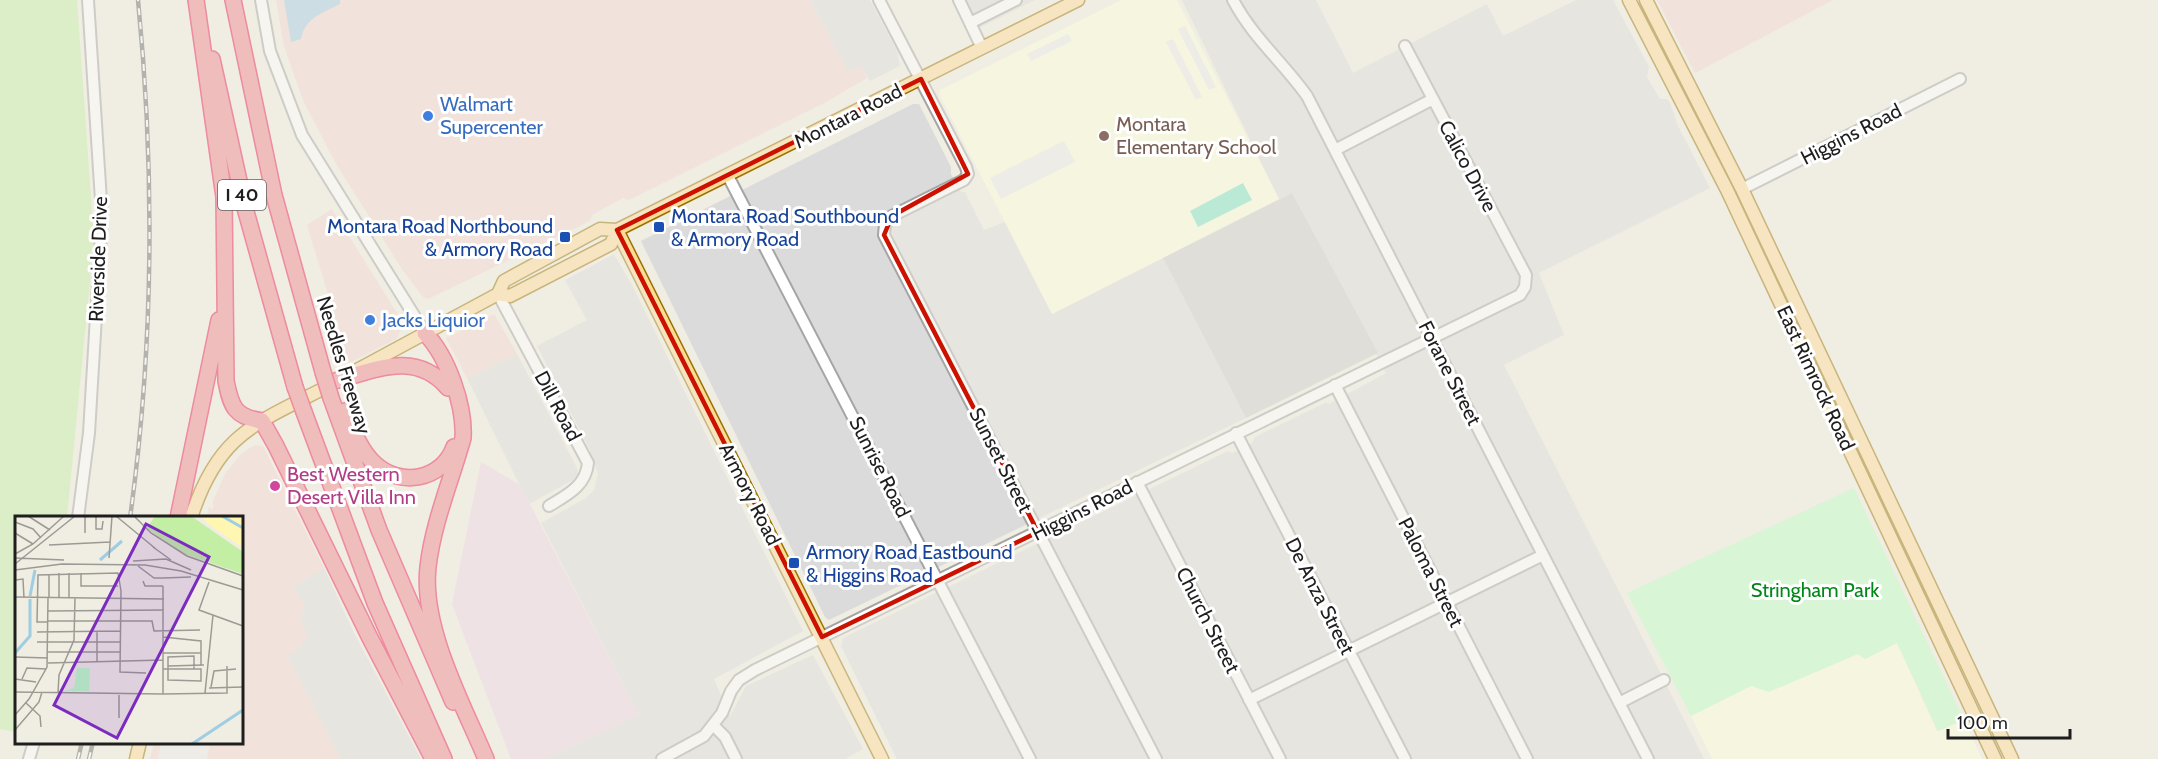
<svg xmlns="http://www.w3.org/2000/svg" width="2158" height="759" font-family="Cabin,sans-serif">
<style>
.residential{fill:#dcdbdb}
.commercial{fill:#f2d4d0}
.industrial{fill:#ead4e4}
.education{fill:#fcffdc}
.religious{fill:#ccc}
.grass{fill:#c2efa4}
.park{fill:#bbfec6}
.pitch{fill:#79e6c5}
.parking{fill:#eaeaea}
.water{fill:#9fcde2}
.lines{fill:none;stroke-linecap:round;stroke-linejoin:round}
.minor-casing{stroke:#a5a5a5;stroke-width:14}
.major-casing{stroke:#977200;stroke-width:15}
.highway-casing{stroke:#ea144b;stroke-width:18}
.minor{stroke:#fff;stroke-width:10}
.major{stroke:#ffdb98;stroke-width:12}
.highway{stroke:#ef838e;stroke-width:15}
.rail-casing{stroke:#6c6c6c;stroke-width:4.5}
.rail{stroke:#fff;stroke-width:2;stroke-dasharray:7;stroke-linecap:butt}
.highway-bridge-casing{stroke:#ea144b;stroke-width:18;stroke-linecap:butt}
.highway-bridge{stroke:#ef838e;stroke-width:15}
.marked{fill:none;stroke:#cb1100;stroke-width:4.5;stroke-linejoin:round}
.shop-dot{fill:#3f7fe0;stroke:#fff;stroke-width:2}
.education-dot{fill:#8d6e63;stroke:#fff;stroke-width:2}
.transit-dot{fill:#1a4fb4;stroke:#fff;stroke-width:2}
.hotel-dot{fill:#d1479c;stroke:#fff;stroke-width:2}
.labels{text-anchor:middle;dominant-baseline:central;stroke-width:6;stroke-linejoin:round;paint-order:stroke}
.shield{fill:#fff;stroke:#626262;stroke-width:1.5}
.shield-label{font-size:18px;font-weight:bold;fill:#1e1e1e}
.shop-label{font-size:20px;fill:#366cbe;stroke:#fff;text-anchor:start}
.street-label{font-size:20px;fill:#1e1e1e;stroke:#fff}
.education-label{font-size:20px;fill:#785e54;stroke:#fff;text-anchor:start}
.transit-label{font-size:20px;fill:#164399;stroke:#fff;text-anchor:start}
.hotel-label{font-size:20px;fill:#b23c85;stroke:#fff;text-anchor:start}
.park-label{font-size:20px;fill:#018618;stroke:#fff}
.inset-river{fill:none;stroke:#9fcde2;stroke-width:3}
.inset-road{fill:none;stroke:#9c9a94;stroke-width:1.5}
.view{fill:#7b2cbf;fill-opacity:0.15;stroke:#7b2cbf;stroke-width:3}
.inset-edge{fill:none;stroke:#1e1e1e;stroke-width:3}
</style>
<rect width="100%" height="100%" fill="#f0ede3"/>
<path class="residential" d="M810 0H870L897 51 900 66 870 81 861 66 847 71Z
M952 0H1035L969 33Z
M1182 0H1316L1353 73 1487 4 1503 36 1576 0H1613L1649 67 1647 77 1660 99H1667L1670 103 1678 126 1710 188 1539 273 1564 335 1504 365 1704 759H897L841 646 843 638 1228 451 1232 453 1252 443 1255 437 1325 403 1329 404 1386 373 1292 193 1279 199Z
M913 104H919L951 167V174L961 192H965L984 230 1005 222 1052 314 1163 258 1246 418 829 620 825 617 641 241Z
M614 254 632 285 803 631 714 679 730 716 746 686 813 655 863 749 845 759H545L639 715 541 523 586 498 594 490 598 474 590 450 537 346 587 320 565 280Z
M517 354 577 468 578 475 573 480 529 504 467 378Z
M324 568 354 633 421 759H340L287 655 295 652 305 632 300 617 305 606 293 586Z"/>
<path class="commercial" d="M276 0H810L847 71 861 66 867 78 824 103 629 200 623 198 593 214 590 221 428 299 423 297 402 269 335 162 303 100 284 46Z
M1657 0H1833L1695 73Z
M332 209 402 321V328L396 339 349 363 307 225Z
M494 314 517 354 467 378 446 338Z
M255 445 263 446 324 568 293 586 305 606 300 617 308 637 295 652 287 655 340 759H150L154 743 242 742V518L207 517 209 507 213 510V501L225 474 242 453Z"/>
<path class="industrial" d="M481 462 520 485 639 715 545 759H511L452 604Z"/>
<path class="education" d="M1121 0H1177L1279 199 1052 314 939 94 940 90Z
M1897 643 1937 731 1964 720 1982 759H1712L1691 716 1751 686 1858 654 1865 659Z"/>
<path class="religious" d="M1292 193 1378 353 1246 418 1163 258Z"/>
<path class="grass" d="M0 0H77L94 240 67 517 16 518V732L0 729Z"/>
<path class="park" d="M1854 488 1964 720 1938 731 1897 643 1865 659 1858 654 1769 692 1751 686 1691 716 1627 593Z"/>
<path class="pitch" d="M1243 183 1252 200 1198 227 1190 211Z"/>
<path class="parking" d="M1185 26 1216 87 1209 90 1178 29Z
M1068 34 1072 41 1031 61 1027 54Z
M1173 39 1202 97 1196 100 1166 42Z
M1064 141 1075 162 1001 199 990 178Z
M161 743V742L210 743 207 759H158Z"/>
<path class="water" d="M284 0H340V4C322 13 305 18 301 39L291 42Z"/>
<g class="lines">
<defs>
<path id="minor" d="M261 0 270 51 302 135 425 333
M879 0 966 167 968 174 964 180 892 216 885 224 884 235 1156 759
M959 0 982 48
M1233 0C1253 38 1283 62 1307 96L1648 759
M970 23 1016 0
M1335 150 1433 99
M728 176 1030 759
M1742 189 1960 79
M498 294 588 463C586 486 567 495 549 506
M1335 385 1527 759
M1236 433 1405 759
M1137 482 1280 759
M78 518 89 433 102 216 88 0
M1249 700 1543 555
M1619 703 1664 680
M713 725 725 737 736 759
M29 759 34 742
M662 759 704 736 722 713 731 691 739 680 755 670 1520 295 1525 287 1526 275 1405 46"/>
<path id="major" d="M1629 0 1727 190 1995 759
M1646 0 1742 189 2012 759
M617 230 882 759
M498 294 504 281 600 229 617 230 1078 0
M357 370 498 294 510 296 611 244 617 230
M191 518C219 430 259 423 334 383
M136 759 140 742"/>
<path id="highway" d="M196 0 224 197 226 381C231 407 235 417 262 421L276 446 370 638 433 759
M233 0 274 195 323 372
M212 59 245 208 295 387
M425 333C448 357 465 406 463 438 451 481 433 523 428 567 421 628 463 704 486 759
M338 380C378 369 416 351 448 388
M331 398 379 530 453 702
M345 411C352 428 360 450 374 463 400 488 442 480 454 447
M304 412 375 603 444 759
M178 518 219 320"/>
</defs>
<use href="#minor" class="minor-casing"/>
<use href="#major" class="major-casing"/>
<use href="#highway" class="highway-casing"/>
<use href="#minor" class="minor"/>
<use href="#major" class="major"/>
<use href="#highway" class="highway"/>
<defs>
<path id="rail" d="M130 518C154 345 155 173 138 0
M78 759 82 742
M89 759 93 742"/>
</defs>
<use href="#rail" class="rail-casing"/>
<use href="#rail" class="rail"/>
<defs>
<path id="highway-bridge" d="M323 372 331 398
M295 387 304 412"/>
</defs>
<use href="#highway-bridge" class="highway-bridge-casing"/>
<use href="#highway-bridge" class="highway-bridge"/>
</g>
<path d="M0 0H2158V759H0ZM921 79 968 174 892 216 884 235 1038 532 822 637 617 230Z" fill="#f0ede3" fill-opacity=".55" fill-rule="evenodd"/>
<path class="marked" d="M921 79 968 174 892 216 884 235 1038 532 822 637 617 230Z"/>
<g class="shop-dot">
<circle cx="428" cy="116" r="6"/>
<circle cx="370" cy="320" r="6"/>
</g>
<circle class="education-dot" cx="1104" cy="136" r="6"/>
<g class="transit-dot">
<rect x="653" y="221" width="12" height="12" rx="3"/>
<rect x="559" y="231" width="12" height="12" rx="3"/>
<rect x="788" y="557" width="12" height="12" rx="3"/>
</g>
<circle class="hotel-dot" cx="275" cy="486" r="6"/>
<g class="labels">
<rect class="shield" x="218" y="180" width="48" height="30" rx="4.5"/>
<g class="shield-label">
<text x="242" y="195">I 40</text>
</g>
<g class="shop-label">
<text x="440" y="104">Walmart<tspan x="440" dy="23">Supercenter</tspan></text>
<text x="382" y="320">Jacks Liquior</text>
</g>
<g class="street-label">
<text transform="translate(848 116) rotate(-27)">Montara Road</text>
<text transform="translate(1851 134) rotate(-27)">Higgins Road</text>
<text transform="translate(1468 166) rotate(62)">Calico Drive</text>
<text transform="translate(98 259) rotate(-88)">Riverside Drive</text>
<text transform="translate(344 365) rotate(73)">Needles Freeway</text>
<text transform="translate(1450 373) rotate(63)">Forane Street</text>
<text transform="translate(1816 378) rotate(65)">East Rimrock Road</text>
<text transform="translate(558 406) rotate(62)">Dill Road</text>
<text transform="translate(1001 460) rotate(63)">Sunset Street</text>
<text transform="translate(880 467) rotate(63)">Sunrise Road</text>
<text transform="translate(750 494) rotate(63)">Armory Road</text>
<text transform="translate(1082 510) rotate(-27)">Higgins Road</text>
<text transform="translate(1431 572) rotate(63)">Paloma Street</text>
<text transform="translate(1320 596) rotate(63)">De Anza Street</text>
<text transform="translate(1208 620) rotate(63)">Church Street</text>
</g>
<g class="education-label">
<text x="1116" y="124">Montara<tspan x="1116" dy="23">Elementary School</tspan></text>
</g>
<g class="transit-label">
<text x="671" y="216">Montara Road Southbound<tspan x="671" dy="23">&amp; Armory Road</tspan></text>
<text x="553" y="226" text-anchor="end">Montara Road Northbound<tspan x="553" dy="23">&amp; Armory Road</tspan></text>
<text x="806" y="552">Armory Road Eastbound<tspan x="806" dy="23">&amp; Higgins Road</tspan></text>
</g>
<g class="hotel-label">
<text x="287" y="474">Best Western<tspan x="287" dy="23">Desert Villa Inn</tspan></text>
</g>
<g class="park-label">
<text x="1815" y="590">Stringham Park</text>
</g>
</g>
<g transform="translate(15 516)">
<rect width="228" height="228" fill="#f0ede3"/>
<path d="M140 0H176L228 36V58L170 38 144 21 132 12Z" fill="#c2efa4"/>
<path d="M186 0H228V32L193 8Z" fill="#fff6b1"/>
<path d="M62 152H75L74 175H50L59 172Z" fill="#bbfec6"/>
<path class="inset-river" d="M207 0 228 12M85 44 107 25M15 80 20 54M0 137 15 120V83M177 228 228 194"/>
<path class="inset-road" d="M13 0 35 14M81 0V13H87L88 5M101 0 141 33M119 0 136 17 172 40 228 60M0 6 18 13 26 22M0 17 18 28M70 17V1L73 0M34 29 95 26M138 31 156 44M0 38 18 28 49 0M0 42 49 44M94 42 97 0M118 45 151 43 176 54M0 48 60 0M123 50 139 62H148M0 54 47 48 130 49 166 55 228 74M66 57V70H103M148 62 176 61M0 64 8 63 9 82M128 65 130 70H148M194 66 184 94 228 110M0 81 149 83M34 82V58M44 82V57M54 82V57M33 95 149 94M33 105H137L139 115 185 114M33 106H22L23 59 103 57 106 75 105 156 131 157M22 116 105 115M148 121 186 125V149M22 126H105M33 136H105M148 137H186M0 141 33 142M82 146V116M33 147 148 144M153 150 189 149M148 153H186V165L153 164V141L179 140V153M0 163 21 166M7 163 12 152 31 153M196 171 199 155 221 153M194 172 228 171M0 176 148 178M43 177 44 159 59 124 60 82M190 177 198 99M148 178 212 177V150M148 178V70M11 187 25 200 26 211M0 199 14 183 32 151 33 82M104 202V179M0 214 24 186 27 176"/>
<path class="view" d="M131 8 194 41 102 222 39 189Z"/>
<rect width="228" height="228" class="inset-edge"/>
</g>
<path d="M1948 729v9h122v-9" fill="none" stroke="#1e1e1e" stroke-width="3"/>
<text x="1957" y="729" font-size="18" fill="#1e1e1e" stroke="#ffffff" stroke-width="4.5" paint-order="stroke">100 m</text>
</svg>
